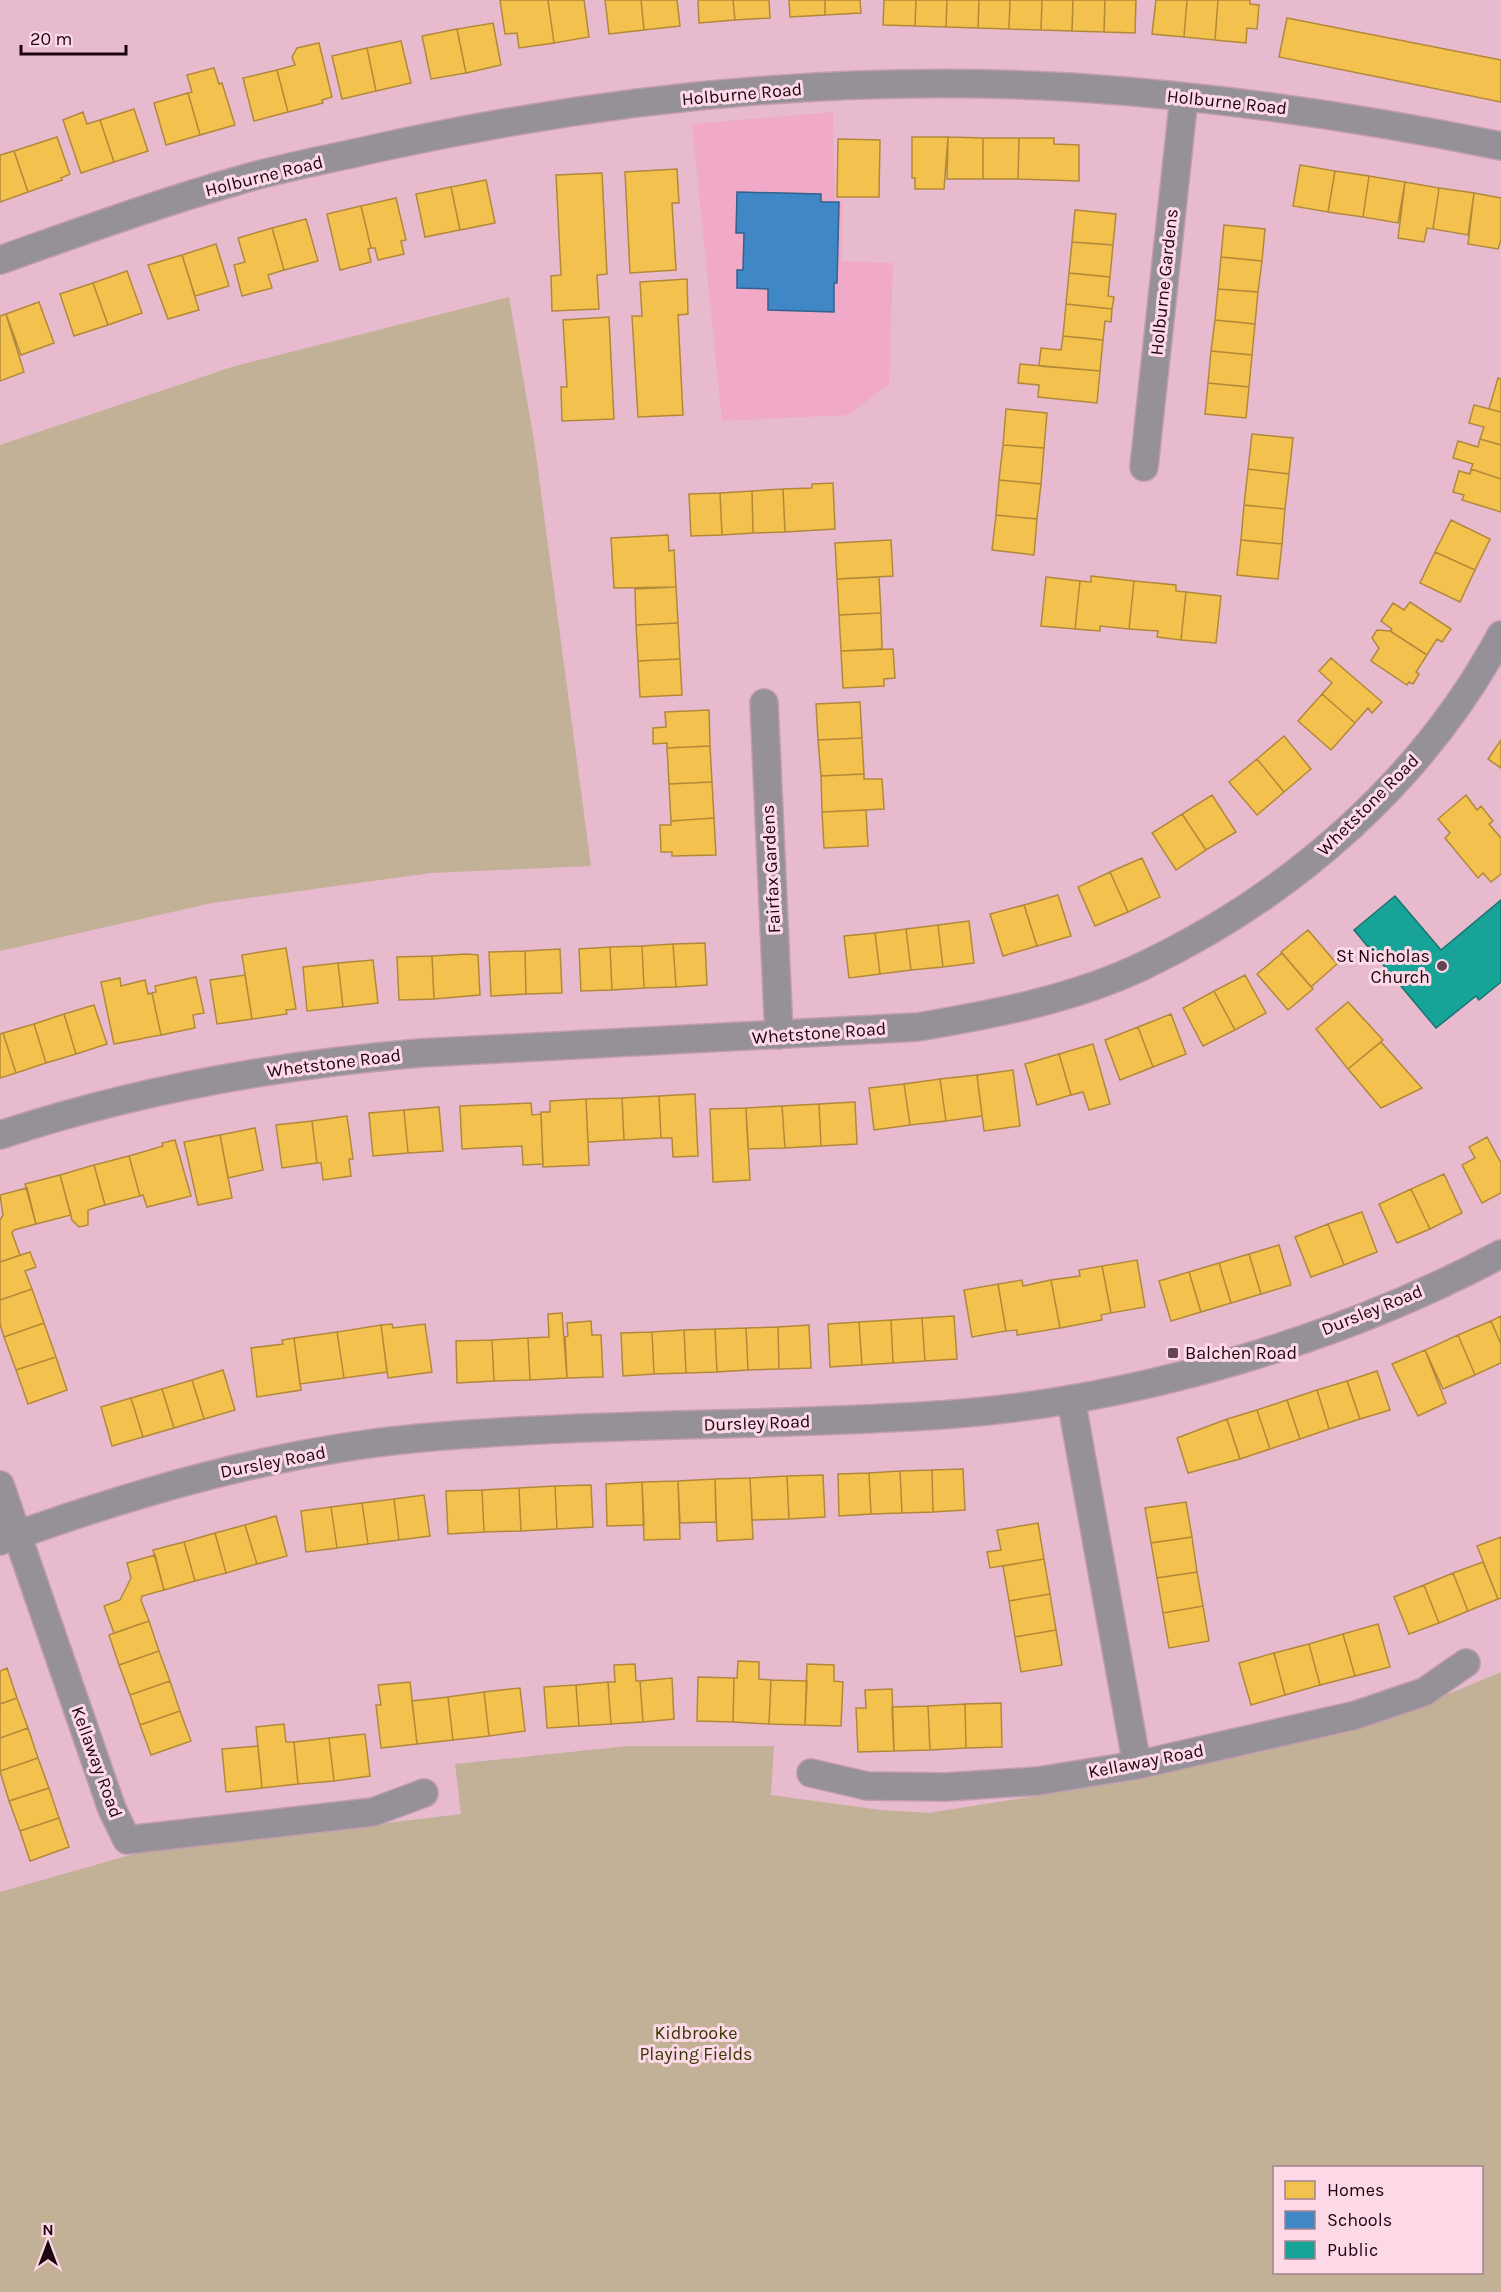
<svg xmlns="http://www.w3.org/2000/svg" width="1501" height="2292" font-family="Karla,sans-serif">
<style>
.built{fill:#f0aac7}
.green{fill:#c3b197;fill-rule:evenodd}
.homes{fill:#f2c14e;stroke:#b2883b;stroke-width:1.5}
.schools{fill:#3f88c5;stroke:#35608e;stroke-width:1.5}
.public{fill:#17a398;stroke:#19736f;stroke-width:1.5}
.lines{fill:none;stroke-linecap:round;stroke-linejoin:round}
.street-casing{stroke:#c09cac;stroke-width:30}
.street{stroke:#969099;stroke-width:27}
.poi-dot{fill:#644352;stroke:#fdd9e7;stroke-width:2}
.labels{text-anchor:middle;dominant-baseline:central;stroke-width:6;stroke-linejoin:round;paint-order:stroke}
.street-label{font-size:18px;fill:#1d030f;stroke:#fdd9e7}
.poi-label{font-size:18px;fill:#1d030f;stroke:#fdd9e7;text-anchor:end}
.park-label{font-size:18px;fill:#343701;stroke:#fdd9e7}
</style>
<rect width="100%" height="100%" fill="#e8bace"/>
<path class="built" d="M833 112 835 200 843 202 842 261 893 263 889 384 849 415 722 421 692 124Z"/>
<path class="green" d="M509 297 534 440 591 866 431 873 212 903 0 951V445L235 366Z
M1501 1672V2292H0V1892L134 1854 461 1814 455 1764 628 1746H774L771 1795 881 1810 928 1813 1130 1781 1363 1724 1453 1692ZM1274 2168H1482V2272H1274Z"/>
<path class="homes" d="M500 0H548L554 43 519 48 517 33 505 34Z
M548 0H584L589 37 554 43Z
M605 0H641L644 30 609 34Z
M641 0H677L680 26 644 30Z
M698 0H733L735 20 699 23Z
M733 0H769L770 18 735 20Z
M789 0H825V15L790 17Z
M825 0H860L861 13 825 15Z
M884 0H916L915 26 883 25Z
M916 0H947L946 27 915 26Z
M947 0H979L978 28 946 27Z
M979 0H1010L1009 29 978 28Z
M1010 0H1042L1041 30 1009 29Z
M1042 0H1073L1072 31 1041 30Z
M1073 0H1105L1104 32 1072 31Z
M1105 0H1136L1135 33 1104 32Z
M1156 0H1187L1184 37 1152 34Z
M1187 0H1218L1215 40 1184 37Z
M1218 0H1250V4L1259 5 1257 29 1247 28 1246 43 1215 40Z
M1287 18 1501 60V102L1279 57Z
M493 23 501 65 466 73 457 29Z
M457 29 466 73 431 79 422 36Z
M401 41 411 83 376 91 367 48Z
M319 43 332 97 322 100 323 103 288 112 277 70 295 65 292 57 297 48Z
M367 48 376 91 342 99 332 56Z
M214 68 219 84 222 83 235 125 200 135 188 93 192 92 187 75Z
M277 70 288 112 254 121 243 78Z
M188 93 200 135 166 145 154 103Z
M134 109 148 151 114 162 100 120Z
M83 112 87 124 100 120 114 162 81 173 63 120Z
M57 137 70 174 61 178 62 180 28 192 14 151Z
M912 137H948L944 189H915V178H912Z
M948 137 983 138V179H947Z
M983 138H1019L1018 179H983Z
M1019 138H1054V144L1079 145V181L1018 179Z
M838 139 880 140 879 197H837Z
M14 151 28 192 0 202V155Z
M1300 165 1335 171 1328 212 1293 206Z
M677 169 679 203H672L676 270 630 273 625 172Z
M1335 171 1369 176 1363 217 1328 212Z
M602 173 607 274 597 275 599 309 552 311 551 276 561 275 556 175Z
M1369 176 1405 182 1398 223 1363 217Z
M486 180 495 223 460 230 451 187Z
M1405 182 1439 188 1433 229 1427 228 1424 242 1398 238Z
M451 187 460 230 425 237 416 194Z
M1439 188 1474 193 1468 235 1433 229Z
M1474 193 1501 198V240L1498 249 1468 244Z
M396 198 406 240 401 241 404 254 378 260 375 248H371L361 206Z
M361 206 371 248 368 249 371 262 340 270 327 214Z
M1075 210 1116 214 1113 245 1072 242Z
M306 219 318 261 284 270 272 228Z
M1224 225 1265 229 1262 261 1221 257Z
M272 228 284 270 268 275 272 288 242 296 234 265 245 262 238 238Z
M1072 242 1113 245 1110 277 1069 273Z
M216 244 229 286 195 296 182 255Z
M182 255 199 310 168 319 148 265Z
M1221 257 1262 261 1258 292 1218 289Z
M127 271 142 313 108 325 93 283Z
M1069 273 1110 277 1108 296 1114 297 1112 309 1066 304Z
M687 279 688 314 678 315 683 415 638 417 632 316H642L640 282Z
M93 283 108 325 74 336 60 294Z
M1218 289 1258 292 1255 324 1215 320Z
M39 302 54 343 21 355 6 314Z
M1066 304 1112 309 1111 322 1105 321 1103 340 1063 336Z
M6 314 24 372 0 381V316Z
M609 317 614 419 562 421 561 387H567L563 320Z
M1215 320 1255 324 1252 355 1211 351Z
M1063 336 1103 340 1100 371 1039 366 1041 348 1061 350Z
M1211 351 1252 355 1249 387 1208 383Z
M1020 364 1100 371 1097 403 1038 397 1039 385 1018 383Z
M1498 378 1501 379V412L1489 409Z
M1208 383 1249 387 1246 418 1205 414Z
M1474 405 1501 412V445L1480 439 1484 427 1469 423Z
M1006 409 1047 413 1044 448 1003 445Z
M1252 434 1293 438 1289 474 1248 469Z
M1480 439 1501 445V479L1471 469 1473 464 1453 458 1458 441 1478 447Z
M1003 445 1044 448 1041 484 999 480Z
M1248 469 1289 474 1285 509 1244 505Z
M1471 469 1501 479V512L1462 500 1464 495 1453 492 1459 471 1470 474Z
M999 480 1041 484 1037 519 996 515Z
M833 483 835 529 785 532 783 489 812 488V484Z
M783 489 785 532 753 533 752 491Z
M752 491 753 533 722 535 720 493Z
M720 493 722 535 691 536 689 494Z
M1244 505 1285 509 1282 544 1241 540Z
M996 515 1037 519 1034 555 992 550Z
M1451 520 1490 539 1475 570 1435 552Z
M668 535 669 551 674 550 676 587 614 588 611 538Z
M891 540 893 576 837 579 835 543Z
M1241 540 1282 544 1278 579 1237 575Z
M1435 552 1475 570 1460 602 1420 583Z
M1091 576 1134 581 1129 629 1100 626V631L1075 629 1080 581 1091 582Z
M879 577 881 613 839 615 837 579Z
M1046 577 1080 581 1075 629 1041 626Z
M1134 581 1176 585V591L1186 592 1181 640 1157 637 1158 631 1129 629Z
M676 587 678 623 636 625 635 589Z
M1186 592 1221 596 1216 643 1181 640Z
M1410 602 1451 629 1442 642 1437 639 1427 655 1390 631 1392 629 1381 621 1393 603 1404 610Z
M881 613 882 649 841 651 839 615Z
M678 623 680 659 638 661 636 625Z
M1377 630 1390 631 1427 655 1416 672 1419 674 1413 684 1409 682 1407 685 1371 661 1379 648 1372 638Z
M893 649 895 678 884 679V686L843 688 841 651Z
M1331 658 1382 702 1372 713 1368 708 1355 723 1322 694 1332 683 1319 671Z
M680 659 682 695 640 697 638 661Z
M1322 694 1355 723 1331 750 1298 721Z
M860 702 862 738 818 740 816 704Z
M709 710 710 746 667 748V743L653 744V728L666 727 665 712Z
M1284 736 1311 769 1284 792 1257 759Z
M862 738 864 774 821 776 818 740Z
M1501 740V768L1488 759Z
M710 746 712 782 669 784 667 748Z
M1257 759 1284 792 1257 815 1229 782Z
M864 774V779H882L884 809 822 812 821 776Z
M712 782 714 818 671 821 669 784Z
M1212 795 1236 832 1206 850 1182 814Z
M1466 795 1477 810 1481 806 1493 821 1489 824 1501 838V874L1491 882 1483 873 1478 878 1445 838 1450 833 1438 819Z
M866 810 868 846 824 848 822 812Z
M1182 814 1206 850 1176 870 1152 833Z
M714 818 716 855 672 856V852H661L660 825H671V821Z
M1142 858 1160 897 1128 912 1110 872Z
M1110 872 1128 912 1095 926 1078 887Z
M1058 895 1071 936 1037 946 1024 905Z
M1024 905 1037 946 1003 956 990 914Z
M969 921 974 963 943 967 938 925Z
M938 925 943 967 911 970 906 929Z
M906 929 911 970 880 974 875 933Z
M1308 930 1337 964 1311 987 1281 952Z
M875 933 880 974 849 978 844 936Z
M705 943 707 985 676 987 673 944Z
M673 944 676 987 644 988 642 946Z
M642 946 644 988 612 990 610 947Z
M610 947 612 990 581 991 579 949Z
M286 948 296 1009 286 1010 287 1014 252 1019 242 955Z
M560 949 562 993 526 994 525 951Z
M525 951 526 994 491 996 489 952Z
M1282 953 1313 989 1288 1010 1257 974Z
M467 954 478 955 480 995 434 999 432 956Z
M432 956 434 999 399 1000 397 957Z
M373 960 378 1003 343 1007 338 963Z
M338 963 343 1007 307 1011 303 967Z
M245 975 252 1019 217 1024 210 980Z
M1245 975 1266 1013 1235 1030 1214 991Z
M196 977 204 1013 193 1015 195 1028 161 1035 152 993 156 992 155 986Z
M120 978 121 986 145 980 148 994 152 993 161 1035 114 1044 101 982Z
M1214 991 1235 1030 1203 1046 1183 1008Z
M1348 1002 1383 1040 1348 1069 1316 1029Z
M94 1005 107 1044 76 1054 64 1014Z
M64 1014 76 1054 46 1063 34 1024Z
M1171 1014 1186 1054 1153 1067 1138 1027Z
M34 1024 46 1063 16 1073 3 1033Z
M1138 1027 1153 1067 1120 1080 1105 1040Z
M3 1033 16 1073 0 1078V1034Z
M1381 1042 1422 1088 1381 1108 1348 1069Z
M1093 1044 1110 1104 1089 1110 1083 1092 1071 1095 1059 1054Z
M1059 1054 1071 1095 1037 1105 1025 1064Z
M1013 1070 1020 1126 984 1131 977 1075Z
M977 1075 982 1116 946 1121 940 1079Z
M940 1079 946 1121 910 1125 904 1084Z
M904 1084 910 1125 874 1130 869 1088Z
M695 1094 698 1156 673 1157 672 1138H661L659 1096Z
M659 1096 661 1138 624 1140 622 1098Z
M622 1098 624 1140 588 1142 586 1099Z
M586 1099 589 1165 543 1167 541 1112H550V1101Z
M855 1102 857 1144 821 1146 819 1104Z
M531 1103 532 1115 541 1114 543 1164 523 1165 522 1146 462 1149 460 1106Z
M819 1104 821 1146 785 1148 782 1106Z
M782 1106 785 1148 748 1149 746 1108Z
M439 1107 443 1151 408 1153 404 1110Z
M746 1108 750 1180 713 1182 710 1109Z
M404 1110 408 1153 373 1156 369 1113Z
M347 1116 353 1159H349L351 1176 323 1180 321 1163H317L312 1121Z
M312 1121 317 1163 282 1168 276 1125Z
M255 1128 263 1170 228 1178 220 1135Z
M220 1135 232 1198 198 1205 184 1142Z
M1487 1137 1501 1163V1193L1482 1203 1462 1165 1475 1158 1469 1147Z
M175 1140 191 1196 147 1207 143 1195 140 1196 129 1156 163 1146 162 1143Z
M129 1156 140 1196 105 1205 94 1165Z
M94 1165 105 1205 88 1210V1225L79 1227 72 1220 60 1175Z
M1444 1174 1462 1213 1430 1229 1411 1189Z
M60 1175 71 1215 36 1224 25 1184Z
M27 1188 36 1224 14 1230 12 1233 20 1255 0 1262V1220L3 1215 0 1195Z
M1411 1189 1430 1229 1397 1243 1379 1204Z
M1362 1212 1377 1252 1344 1265 1328 1224Z
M1328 1224 1344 1265 1311 1277 1295 1237Z
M1279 1245 1291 1285 1261 1294 1249 1254Z
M30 1252 36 1267 25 1271 32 1289 0 1300V1262Z
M1249 1254 1261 1294 1231 1303 1219 1263Z
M1137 1260 1145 1307 1111 1313 1102 1266Z
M1219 1263 1231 1303 1201 1312 1189 1272Z
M1102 1266 1111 1313 1101 1315 1102 1320 1060 1328 1051 1280 1080 1276 1079 1270Z
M1189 1272 1201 1312 1171 1321 1159 1281Z
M1022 1280 1023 1286 1051 1280 1060 1328 1017 1335V1330L1006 1331 998 1284Z
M998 1284 1006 1331 972 1337 964 1290Z
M32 1289 44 1323 4 1337 0 1324V1300Z
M562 1313 567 1378 530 1380 528 1338 549 1337 548 1314Z
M954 1316 957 1359 925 1361 922 1318Z
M1501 1316V1344L1491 1321Z
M922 1318 925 1361 893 1363 891 1320Z
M891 1320 893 1363 862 1365 859 1322Z
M591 1321 592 1335H601L603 1377 567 1378 565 1337 568 1336 567 1323Z
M1491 1321 1501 1344V1363L1475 1375 1458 1335Z
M859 1322 862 1365 830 1367 828 1324Z
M44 1323 56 1357 16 1370 4 1337Z
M392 1324 393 1328 425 1324 432 1372 388 1378 381 1325Z
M381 1325 387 1372 344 1378 337 1332Z
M809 1325 811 1368 779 1369 778 1327Z
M778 1327 779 1369 748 1370 746 1328Z
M746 1328 748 1370 717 1372 715 1329Z
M715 1329 717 1372 686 1373 684 1330Z
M684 1330 686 1373 654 1374 652 1332Z
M337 1332 344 1378 300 1384 294 1338Z
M652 1332 654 1374 623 1376 621 1333Z
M1458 1335 1475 1375 1443 1389 1425 1350Z
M294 1338 301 1390 257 1397 251 1348 283 1344 282 1340Z
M528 1338 530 1380 494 1381 492 1340Z
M492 1340 494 1381 457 1383 456 1341Z
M1425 1350 1446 1403 1418 1416 1392 1364Z
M56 1357 67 1390 28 1404 16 1370Z
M223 1370 235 1410 204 1419 192 1380Z
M1377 1371 1390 1410 1360 1419 1347 1381Z
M192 1380 204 1419 174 1428 162 1389Z
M1347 1381 1360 1419 1329 1429 1317 1390Z
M162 1389 174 1428 143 1437 131 1398Z
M1317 1390 1329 1429 1300 1439 1287 1400Z
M131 1398 143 1437 112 1446 101 1407Z
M1287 1400 1300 1439 1270 1449 1257 1410Z
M1257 1410 1270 1449 1240 1459 1227 1419Z
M1227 1419 1240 1459 1188 1473 1177 1438Z
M963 1469 965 1510 933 1512 932 1470Z
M932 1470 933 1512 902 1513 900 1471Z
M900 1471 902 1513 871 1514 869 1473Z
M869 1473 871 1514 839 1516 838 1474Z
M823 1475 825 1517 789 1519 787 1476Z
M787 1476 789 1519 752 1520 750 1478Z
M750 1478 753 1539 717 1541 715 1479Z
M715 1479 716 1522 680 1523 678 1481Z
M678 1481 680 1539 644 1540 642 1482Z
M642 1482 644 1525 607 1526 606 1484Z
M591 1485 593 1527 557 1529 555 1486Z
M555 1486 557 1529 521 1531 519 1488Z
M519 1488 521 1531 484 1532 482 1490Z
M482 1490 484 1532 448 1534 446 1491Z
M424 1495 430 1536 399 1540 394 1499Z
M394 1499 399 1540 368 1544 362 1503Z
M1186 1502 1192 1537 1151 1543 1145 1508Z
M362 1503 368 1544 337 1548 331 1507Z
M331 1507 337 1548 306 1552 301 1511Z
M276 1516 287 1556 257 1564 245 1525Z
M1038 1523 1044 1559 990 1568 987 1552 1001 1550 997 1530Z
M245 1525 257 1564 226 1573 215 1533Z
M215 1533 226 1573 195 1581 184 1542Z
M1192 1537 1197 1572 1157 1578 1151 1543Z
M1501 1537V1598L1498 1599 1477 1546Z
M184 1542 195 1581 164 1590 153 1550Z
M155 1555 164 1590 142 1596 141 1600 149 1621 114 1633 104 1606 120 1600 131 1578 127 1563Z
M1044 1559 1050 1594 1009 1601 1003 1566Z
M1483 1562 1498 1599 1468 1611 1453 1573Z
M1197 1572 1203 1606 1163 1613 1157 1578Z
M1453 1573 1468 1611 1439 1623 1424 1585Z
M1424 1585 1439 1623 1409 1634 1394 1597Z
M1050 1594 1056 1630 1015 1637 1009 1601Z
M1203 1606 1209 1641 1169 1648 1163 1613Z
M149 1621 159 1651 119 1665 109 1635Z
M1378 1624 1390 1667 1355 1676 1343 1634Z
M1056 1630 1062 1665 1021 1672 1015 1637Z
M1343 1634 1355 1676 1320 1685 1309 1644Z
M1309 1644 1320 1685 1285 1695 1274 1653Z
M159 1651 170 1681 130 1695 119 1665Z
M1274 1653 1285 1695 1251 1705 1239 1663Z
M738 1661 759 1662V1679L771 1680 769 1724 733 1722 734 1678H737Z
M635 1664 636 1681H640L643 1722 611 1724 608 1682H615L614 1665Z
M807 1664 834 1665V1681L843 1682 841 1726 805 1725Z
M7 1668 17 1698 0 1704V1671Z
M698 1677 734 1678 733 1722 697 1721Z
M672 1678 674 1719 643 1722 640 1681Z
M771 1680 807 1681 805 1725 769 1724Z
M170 1681 180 1711 140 1725 130 1695Z
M410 1682 417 1744 381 1748 376 1705H381L378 1685Z
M608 1682 611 1724 579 1726 576 1685Z
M576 1685 579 1726 547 1728 544 1687Z
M520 1688 525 1731 489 1736 484 1692Z
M892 1689 894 1751 858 1752 856 1708H866L865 1690Z
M484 1692 489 1736 453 1740 448 1697Z
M448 1697 453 1740 417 1744 412 1701Z
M17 1698 28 1728 0 1738V1704Z
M1001 1703 1002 1747 966 1748 965 1704Z
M965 1704 966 1748 930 1750 928 1706Z
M928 1706 930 1750 894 1751 892 1707Z
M180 1711 191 1741 151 1755 140 1725Z
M284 1724 286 1742H294L298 1784 262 1788 256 1727Z
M28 1728 38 1758 0 1771V1738Z
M365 1734 370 1776 334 1781 329 1738Z
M329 1738 334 1781 298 1784 294 1742Z
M258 1746 262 1788 226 1792 222 1749Z
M38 1758 49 1788 9 1801 0 1771Z
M49 1788 59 1818 20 1831 9 1801Z
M59 1818 69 1847 30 1861 20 1831Z"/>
<path class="schools" d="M737 192 821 194V202H839L837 283H834V312L768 310V289L737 288V270H743L744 233H736Z"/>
<path class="public" d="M1395 896 1441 950 1501 900V982L1479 1000 1476 996 1436 1028 1354 930Z"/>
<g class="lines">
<defs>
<path id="street" d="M0 260C80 232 159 203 240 180 287 166 335 158 382 147 607 98 838 74 1068 87 1214 96 1358 117 1501 146
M1144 467 1184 97
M764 703 779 1035
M0 1135C136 1090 277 1065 420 1053L918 1027C995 1014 1074 999 1145 965 1293 894 1423 780 1501 635
M1071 1399 1137 1765
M0 1485 112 1809 127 1840 373 1812 424 1793
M0 1541C136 1492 276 1451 420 1438 598 1422 777 1427 954 1414 1136 1400 1340 1340 1501 1254
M811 1773 867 1786 946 1787 1038 1781 1137 1765 1356 1715 1424 1692 1466 1663"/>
</defs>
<use href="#street" class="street-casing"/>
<use href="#street" class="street"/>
</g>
<g class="poi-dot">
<circle cx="1442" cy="966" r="6"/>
<rect x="1167" y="1347" width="12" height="12" rx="3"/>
</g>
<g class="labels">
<g class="street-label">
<text transform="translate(742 94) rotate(-5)">Holburne Road</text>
<text transform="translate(1227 102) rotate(6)">Holburne Road</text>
<text transform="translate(264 176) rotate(-14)">Holburne Road</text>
<text transform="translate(1164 282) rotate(-84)">Holburne Gardens</text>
<text transform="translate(1368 805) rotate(-45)">Whetstone Road</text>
<text transform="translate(771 869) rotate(-93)">Fairfax Gardens</text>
<text transform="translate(819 1033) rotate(-4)">Whetstone Road</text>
<text transform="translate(334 1063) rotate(-7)">Whetstone Road</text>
<text transform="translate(1372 1310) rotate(-22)">Dursley Road</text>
<text transform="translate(757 1423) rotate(-2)">Dursley Road</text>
<text transform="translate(273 1462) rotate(-11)">Dursley Road</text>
<text transform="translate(1146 1761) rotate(-11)">Kellaway Road</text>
<text transform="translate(97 1762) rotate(70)">Kellaway Road</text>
</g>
<g class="poi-label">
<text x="1430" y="956">St Nicholas<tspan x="1430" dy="21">Church</tspan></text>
<text x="1185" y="1353" text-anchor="start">Balchen Road</text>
</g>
<g class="park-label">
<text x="696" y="2033">Kidbrooke<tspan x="696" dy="21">Playing Fields</tspan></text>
</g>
</g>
<rect x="1273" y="2166" width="210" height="108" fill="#fdd9e7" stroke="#a38391" stroke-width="1.5"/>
<rect x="1285" y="2181" width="30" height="18" fill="#f2c14e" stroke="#a38391" stroke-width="1.5"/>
<text x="1327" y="2196" font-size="18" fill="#1d030f">Homes</text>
<rect x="1285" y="2211" width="30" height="18" fill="#3f88c5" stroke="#a38391" stroke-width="1.5"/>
<text x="1327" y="2226" font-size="18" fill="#1d030f">Schools</text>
<rect x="1285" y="2241" width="30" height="18" fill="#17a398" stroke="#a38391" stroke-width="1.5"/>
<text x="1327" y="2256" font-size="18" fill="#1d030f">Public</text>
<g transform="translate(48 2244)" stroke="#fdd9e7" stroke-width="4.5" paint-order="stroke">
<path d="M0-4.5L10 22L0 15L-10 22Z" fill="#1d030f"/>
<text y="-9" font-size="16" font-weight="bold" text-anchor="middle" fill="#1d030f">N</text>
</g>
<path d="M21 45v9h105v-9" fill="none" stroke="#1d030f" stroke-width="3"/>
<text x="30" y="45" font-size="18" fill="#1d030f" stroke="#fdd9e7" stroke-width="4.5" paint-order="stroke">20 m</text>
</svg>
